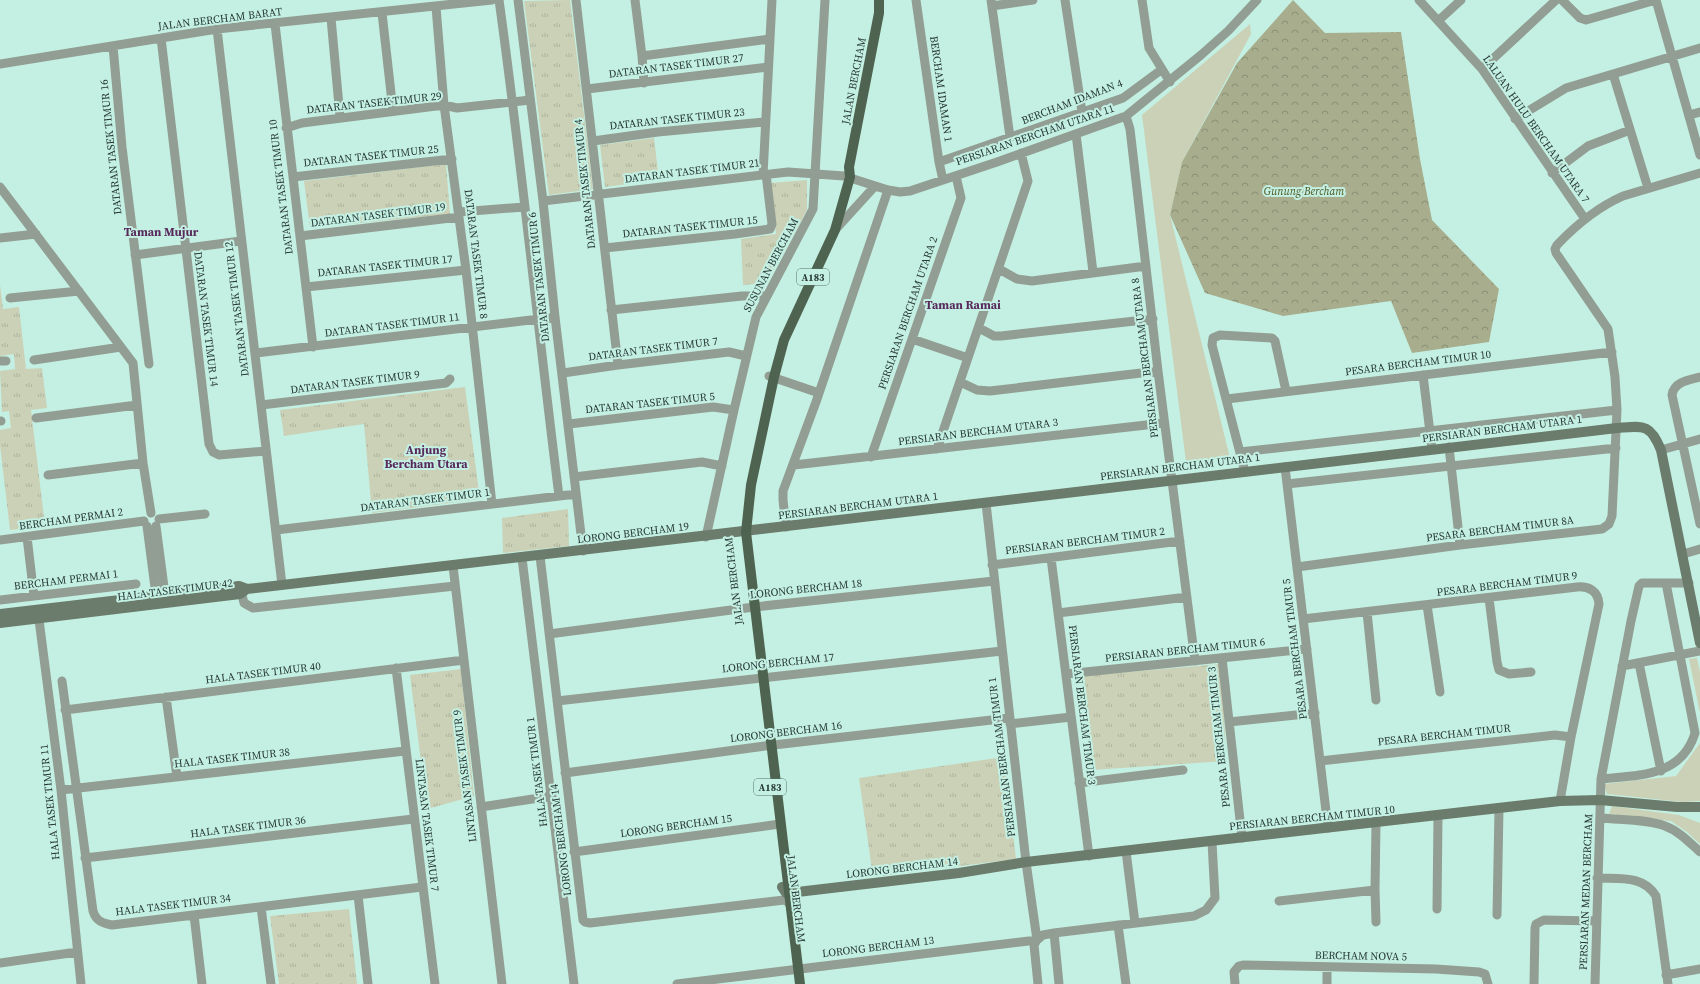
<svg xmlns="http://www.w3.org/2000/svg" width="1700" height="984" font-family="'Source Serif 4',serif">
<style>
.grass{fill:#cbd1b6}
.forest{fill:url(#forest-crowns)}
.park{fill:url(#park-tufts)}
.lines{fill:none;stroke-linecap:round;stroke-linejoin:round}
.street{stroke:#929e93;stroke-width:9}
.secondary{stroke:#6b7c6c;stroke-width:10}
.primary{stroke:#4f6450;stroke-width:10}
.labels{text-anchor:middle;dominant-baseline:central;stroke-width:4;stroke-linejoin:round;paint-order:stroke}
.shield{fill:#c4f0e3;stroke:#577169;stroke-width:1}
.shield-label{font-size:10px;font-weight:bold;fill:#283a35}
.street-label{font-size:11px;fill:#283a35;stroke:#c4f0e3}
.park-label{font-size:11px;font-style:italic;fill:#4e5620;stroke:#c4f0e3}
.neighbourhood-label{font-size:12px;font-weight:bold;fill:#582a5c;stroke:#c4f0e3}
</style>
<defs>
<pattern id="forest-crowns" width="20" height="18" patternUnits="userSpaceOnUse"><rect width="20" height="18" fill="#a8ae8d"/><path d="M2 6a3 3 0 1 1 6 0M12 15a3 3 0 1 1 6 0" fill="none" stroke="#898f74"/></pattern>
<pattern id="park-tufts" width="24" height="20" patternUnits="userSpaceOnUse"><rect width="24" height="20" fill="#cbd1b6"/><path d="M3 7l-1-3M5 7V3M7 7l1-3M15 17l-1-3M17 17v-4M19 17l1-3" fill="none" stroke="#aeb49d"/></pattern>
</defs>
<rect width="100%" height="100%" fill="#c4f0e3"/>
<path class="grass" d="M1250 24 1251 34 1182 162 1170 215 1230 458 1186 462 1142 115Z
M1697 658 1700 672V713L1689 659Z
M1700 743V801L1682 802 1607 794 1604 784 1676 776Z
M1612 806 1679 815 1700 823V844L1687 832 1671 821 1609 814Z"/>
<path class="forest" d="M1293 0 1325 33 1401 32 1420 159 1432 220 1499 289 1489 342 1412 353 1391 301 1283 316 1205 293 1170 215 1182 162 1237 63Z"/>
<path class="park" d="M570 0 593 189 549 195 524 1Z
M654 138 659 180 605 187 600 145Z
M446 164 450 214 310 228 304 181Z
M807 180V210L767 283 743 285 741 239 776 234 770 183Z
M0 285 3 309 19 307 26 369 42 368 47 408 31 410 45 526 10 530 0 445V430L11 428 9 411 2 412 0 371 15 369 14 354 0 356Z
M465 387 480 499 372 513 364 424 284 436 280 410Z
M568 509 569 546 503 553 502 518Z
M1222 664 1226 761 1092 770 1081 676Z
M461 669 474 796 427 809 410 675Z
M1004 757 1016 859 873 877 859 778Z
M349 909 357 984H279L270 916Z"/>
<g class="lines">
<path class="street" d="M499 0C522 165 538 331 559 496
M518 0 543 201 555 317 583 551
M576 0 618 365
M635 0 642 56 644 83
M916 0 939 162 943 180
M991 0 1010 137
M1065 0 1082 112
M1142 0 1149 48 1170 82
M1419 0 1482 69 1585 219
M1562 0 1580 18 1586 20 1656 0 1700 155
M992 6 1033 0
M436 7 444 105 466 270 492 504
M382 13 393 111
M331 18 340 117
M1438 21 1461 0
M275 24C287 131 300 239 313 347
M217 29 282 585
M161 38 209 444 213 452 219 455 266 451
M113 46 122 147 149 364
M642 56 769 39
M0 64 217 29 492 0
M1482 69 1556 0
M1613 74 1648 188
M587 89 768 67
M1689 115 1700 112
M1126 116 1130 129 1158 371 1195 661
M1515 119 1566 88 1700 48
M286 128 302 123 444 105 457 108 530 100
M1076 134 1093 272
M593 141 658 132 765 122
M939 162 1123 98 1161 70
M1552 173 1588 146 1630 130
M763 175 772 0
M293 177 452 159
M0 187 133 363 143 463 151 513
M543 201 788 172 844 176 888 190 900 192 910 191 997 162 1126 116 1201 55 1228 31 1257 0
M459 212 524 207
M835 230 875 186
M300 236 459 217
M0 238 36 234
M605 248 735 234 770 229 772 224 766 174
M135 255 241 241
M999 269 1017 279 1032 281 1146 266
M306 287 466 270
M10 298 79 291
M611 310 742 296H767
M979 328 994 336H1001L1153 319
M912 339 968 358
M256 353 555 317
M34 360 121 347
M0 361H6
M563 373 618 365 729 352 746 356
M1423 375 1432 449
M769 376 819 393
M1700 377C1688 380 1674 382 1672 395L1700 524
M960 382 977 390 990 391 1158 371
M1227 399 1612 352
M261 405 446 383 450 379
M36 418 137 405
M0 421H1
M569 424 713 407 734 410
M1449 447 1460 545
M937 449 1028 181 1021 153
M1661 450 1700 439
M1240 452 1617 410
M871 457 961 198 956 176
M794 465 1164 423
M1285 467 1328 828
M1245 472 1212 345 1213 338 1220 335 1272 338 1275 341 1286 391
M48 475 143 463
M574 477 702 462 722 466
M1287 484 1616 448
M986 503 1026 862 1037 940 1043 935 1054 933 1059 984
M159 519 205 514
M147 526 157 603
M156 526 166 602
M786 527 783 500V491L816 402 888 190
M276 530 576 494
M27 537 34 596
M706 537 734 410 756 317 813 209 825 0
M0 540 144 521
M1683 554 1700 549
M540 556 583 920 585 922 590 923 784 900 788 902 791 907
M522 558 574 984
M1051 558 1089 856
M992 565 1180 541
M453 566 502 984
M1297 567 1460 545 1602 529 1609 524 1612 516 1617 410 1615 377 1608 329 1556 253 1555 249 1557 245C1576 225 1598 207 1623 196L1700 173
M240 587 244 603 253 608 455 586
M1489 598 1497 662 1499 670 1509 674 1531 672
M0 600 136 584
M1427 605 1440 692
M38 612 61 790 81 984
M1367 612 1376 700
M1058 613 1187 597
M1303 619 1577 587C1589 586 1598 591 1599 604L1571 737 1560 801
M549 634 754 607 994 581
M1222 658 1242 838
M1639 663 1661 771
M1622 666 1700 651
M396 668 435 984
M1066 674 1307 649
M62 681 93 911C96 921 102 923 112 925L422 887
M166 697 177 777
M557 701 1002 651
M65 710 464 660
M1229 722 1315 713
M1010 724 1071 717
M1320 761 1555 735 1571 737
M565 773 765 746 1009 718
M1601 779C1638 775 1682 777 1695 733L1666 583
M1079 783 1183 770
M61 790 405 751
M481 807 552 796
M1601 818C1621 820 1646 819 1665 826 1679 831 1690 843 1700 852
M1376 823 1375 890 1376 922
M1126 851 1135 923
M574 852 780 824
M85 858 413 819
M1597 878C1620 879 1643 875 1656 896L1668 984
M358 895 368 984
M1279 901 1375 890
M261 907 271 984
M1437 909 1438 816
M194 915 202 984
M1497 915 1499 809
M1118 925 1126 984
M1054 933 1194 916 1206 910 1215 898 1212 842
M0 963 77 952
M1666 975 1700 969
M677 984 1037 940 1034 945 1038 984
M1235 984 1234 972 1239 966 1243 965 1436 969 1479 972 1485 974 1488 984
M1327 984V967
M1534 984 1535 928 1536 924 1544 920 1596 921
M1595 984 1601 779 1631 621 1639 586 1642 583H1689"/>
<path class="secondary" d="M0 614 239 586 247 589C704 537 1160 481 1617 428 1643 426 1650 423 1661 450L1700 643
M0 623 240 594 247 589
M782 887 786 893H789L959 873 1026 862 1560 801 1600 800 1677 807H1700"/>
<path class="primary" d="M800 984 746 532 751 485 774 377 784 340 835 230 850 177 849 167 879 13V0"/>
</g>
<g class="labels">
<g class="shield">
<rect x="797" y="269" width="32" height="16" rx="3"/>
<rect x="754" y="779" width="32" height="16" rx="3"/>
</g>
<g class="shield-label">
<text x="813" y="277">A183</text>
<text x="770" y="787">A183</text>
</g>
<g class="street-label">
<text transform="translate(220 19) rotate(-7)">JALAN BERCHAM BARAT</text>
<text transform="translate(676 66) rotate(-7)">DATARAN TASEK TIMUR 27</text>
<text transform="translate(854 81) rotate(-79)">JALAN BERCHAM</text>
<text transform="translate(941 89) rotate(82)">BERCHAM IDAMAN 1</text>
<text transform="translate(1072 102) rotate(-21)">BERCHAM IDAMAN 4</text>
<text transform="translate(374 103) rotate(-6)">DATARAN TASEK TIMUR 29</text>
<text transform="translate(677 119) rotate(-6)">DATARAN TASEK TIMUR 23</text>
<text transform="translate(1536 129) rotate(55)">LALUAN HULU BERCHAM UTARA 7</text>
<text transform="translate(1035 135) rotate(-19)">PERSIARAN BERCHAM UTARA 11</text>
<text transform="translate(111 147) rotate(-96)">DATARAN TASEK TIMUR 16</text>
<text transform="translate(371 156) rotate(-6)">DATARAN TASEK TIMUR 25</text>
<text transform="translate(692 171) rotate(-7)">DATARAN TASEK TIMUR 21</text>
<text transform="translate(585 184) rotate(-96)">DATARAN TASEK TIMUR 4</text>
<text transform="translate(281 187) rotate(-97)">DATARAN TASEK TIMUR 10</text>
<text transform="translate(378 215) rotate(-7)">DATARAN TASEK TIMUR 19</text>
<text transform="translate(690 227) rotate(-6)">DATARAN TASEK TIMUR 15</text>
<text transform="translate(476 254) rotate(83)">DATARAN TASEK TIMUR 8</text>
<text transform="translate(771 265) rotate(-62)">SUSUNAN BERCHAM</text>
<text transform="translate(385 266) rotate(-6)">DATARAN TASEK TIMUR 17</text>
<text transform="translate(539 277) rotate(-96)">DATARAN TASEK TIMUR 6</text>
<text transform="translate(237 309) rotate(-97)">DATARAN TASEK TIMUR 12</text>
<text transform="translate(908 313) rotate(-71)">PERSIARAN BERCHAM UTARA 2</text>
<text transform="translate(206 319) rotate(83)">DATARAN TASEK TIMUR 14</text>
<text transform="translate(392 325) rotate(-7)">DATARAN TASEK TIMUR 11</text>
<text transform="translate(653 349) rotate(-7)">DATARAN TASEK TIMUR 7</text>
<text transform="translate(1145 358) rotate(-97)">PERSIARAN BERCHAM UTARA 8</text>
<text transform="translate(1418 363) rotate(-7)">PESARA BERCHAM TIMUR 10</text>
<text transform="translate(355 382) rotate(-7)">DATARAN TASEK TIMUR 9</text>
<text transform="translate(650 403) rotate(-6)">DATARAN TASEK TIMUR 5</text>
<text transform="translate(1502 429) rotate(-7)">PERSIARAN BERCHAM UTARA 1</text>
<text transform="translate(978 432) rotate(-7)">PERSIARAN BERCHAM UTARA 3</text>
<text transform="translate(1180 467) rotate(-7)">PERSIARAN BERCHAM UTARA 1</text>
<text transform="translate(425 500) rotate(-7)">DATARAN TASEK TIMUR 1</text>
<text transform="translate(858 506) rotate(-7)">PERSIARAN BERCHAM UTARA 1</text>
<text transform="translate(71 519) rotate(-8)">BERCHAM PERMAI 2</text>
<text transform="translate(1500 529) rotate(-7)">PESARA BERCHAM TIMUR 8A</text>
<text transform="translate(633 533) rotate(-7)">LORONG BERCHAM 19</text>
<text transform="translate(1085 541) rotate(-7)">PERSIARAN BERCHAM TIMUR 2</text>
<text transform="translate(66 580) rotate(-7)">BERCHAM PERMAI 1</text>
<text transform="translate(734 581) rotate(-97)">JALAN BERCHAM</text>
<text transform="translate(1507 584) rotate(-7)">PESARA BERCHAM TIMUR 9</text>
<text transform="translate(806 589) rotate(-6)">LORONG BERCHAM 18</text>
<text transform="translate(175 590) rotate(-7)">HALA TASEK TIMUR 42</text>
<text transform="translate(1295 649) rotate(-97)">PESARA BERCHAM TIMUR 5</text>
<text transform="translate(1185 650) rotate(-6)">PERSIARAN BERCHAM TIMUR 6</text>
<text transform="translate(778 663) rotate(-6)">LORONG BERCHAM 17</text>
<text transform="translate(263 673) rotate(-7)">HALA TASEK TIMUR 40</text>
<text transform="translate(1082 705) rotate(83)">PERSIARAN BERCHAM TIMUR 3</text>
<text transform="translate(786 732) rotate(-7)">LORONG BERCHAM 16</text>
<text transform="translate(1444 735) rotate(-6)">PESARA BERCHAM TIMUR</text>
<text transform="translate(1219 737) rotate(-96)">PESARA BERCHAM TIMUR 3</text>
<text transform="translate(1002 757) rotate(-97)">PERSIARAN BERCHAM TIMUR 1</text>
<text transform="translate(232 758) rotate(-6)">HALA TASEK TIMUR 38</text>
<text transform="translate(537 772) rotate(-97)">HALA TASEK TIMUR 1</text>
<text transform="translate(465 776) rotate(-97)">LINTASAN TASEK TIMUR 9</text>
<text transform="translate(50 802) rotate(-96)">HALA TASEK TIMUR 11</text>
<text transform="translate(1312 818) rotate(-6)">PERSIARAN BERCHAM TIMUR 10</text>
<text transform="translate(427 825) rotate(83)">LINTASAN TASEK TIMUR 7</text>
<text transform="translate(676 826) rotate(-8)">LORONG BERCHAM 15</text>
<text transform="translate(248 827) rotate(-7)">HALA TASEK TIMUR 36</text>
<text transform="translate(561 840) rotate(-97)">LORONG BERCHAM 14</text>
<text transform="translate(902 868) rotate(-7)">LORONG BERCHAM 14</text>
<text transform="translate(1586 892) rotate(-88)">PERSIARAN MEDAN BERCHAM</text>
<text transform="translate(796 899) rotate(83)">JALAN BERCHAM</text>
<text transform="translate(173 905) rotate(-7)">HALA TASEK TIMUR 34</text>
<text transform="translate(878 947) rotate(-7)">LORONG BERCHAM 13</text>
<text transform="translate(1361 956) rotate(1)">BERCHAM NOVA 5</text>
</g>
<g class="park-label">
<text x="1304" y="191">Gunung Bercham</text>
</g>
<g class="neighbourhood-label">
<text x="161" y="232">Taman Mujur</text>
<text x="963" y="305">Taman Ramai</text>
<text x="426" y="450">Anjung<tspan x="426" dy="14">Bercham Utara</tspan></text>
</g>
</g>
</svg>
